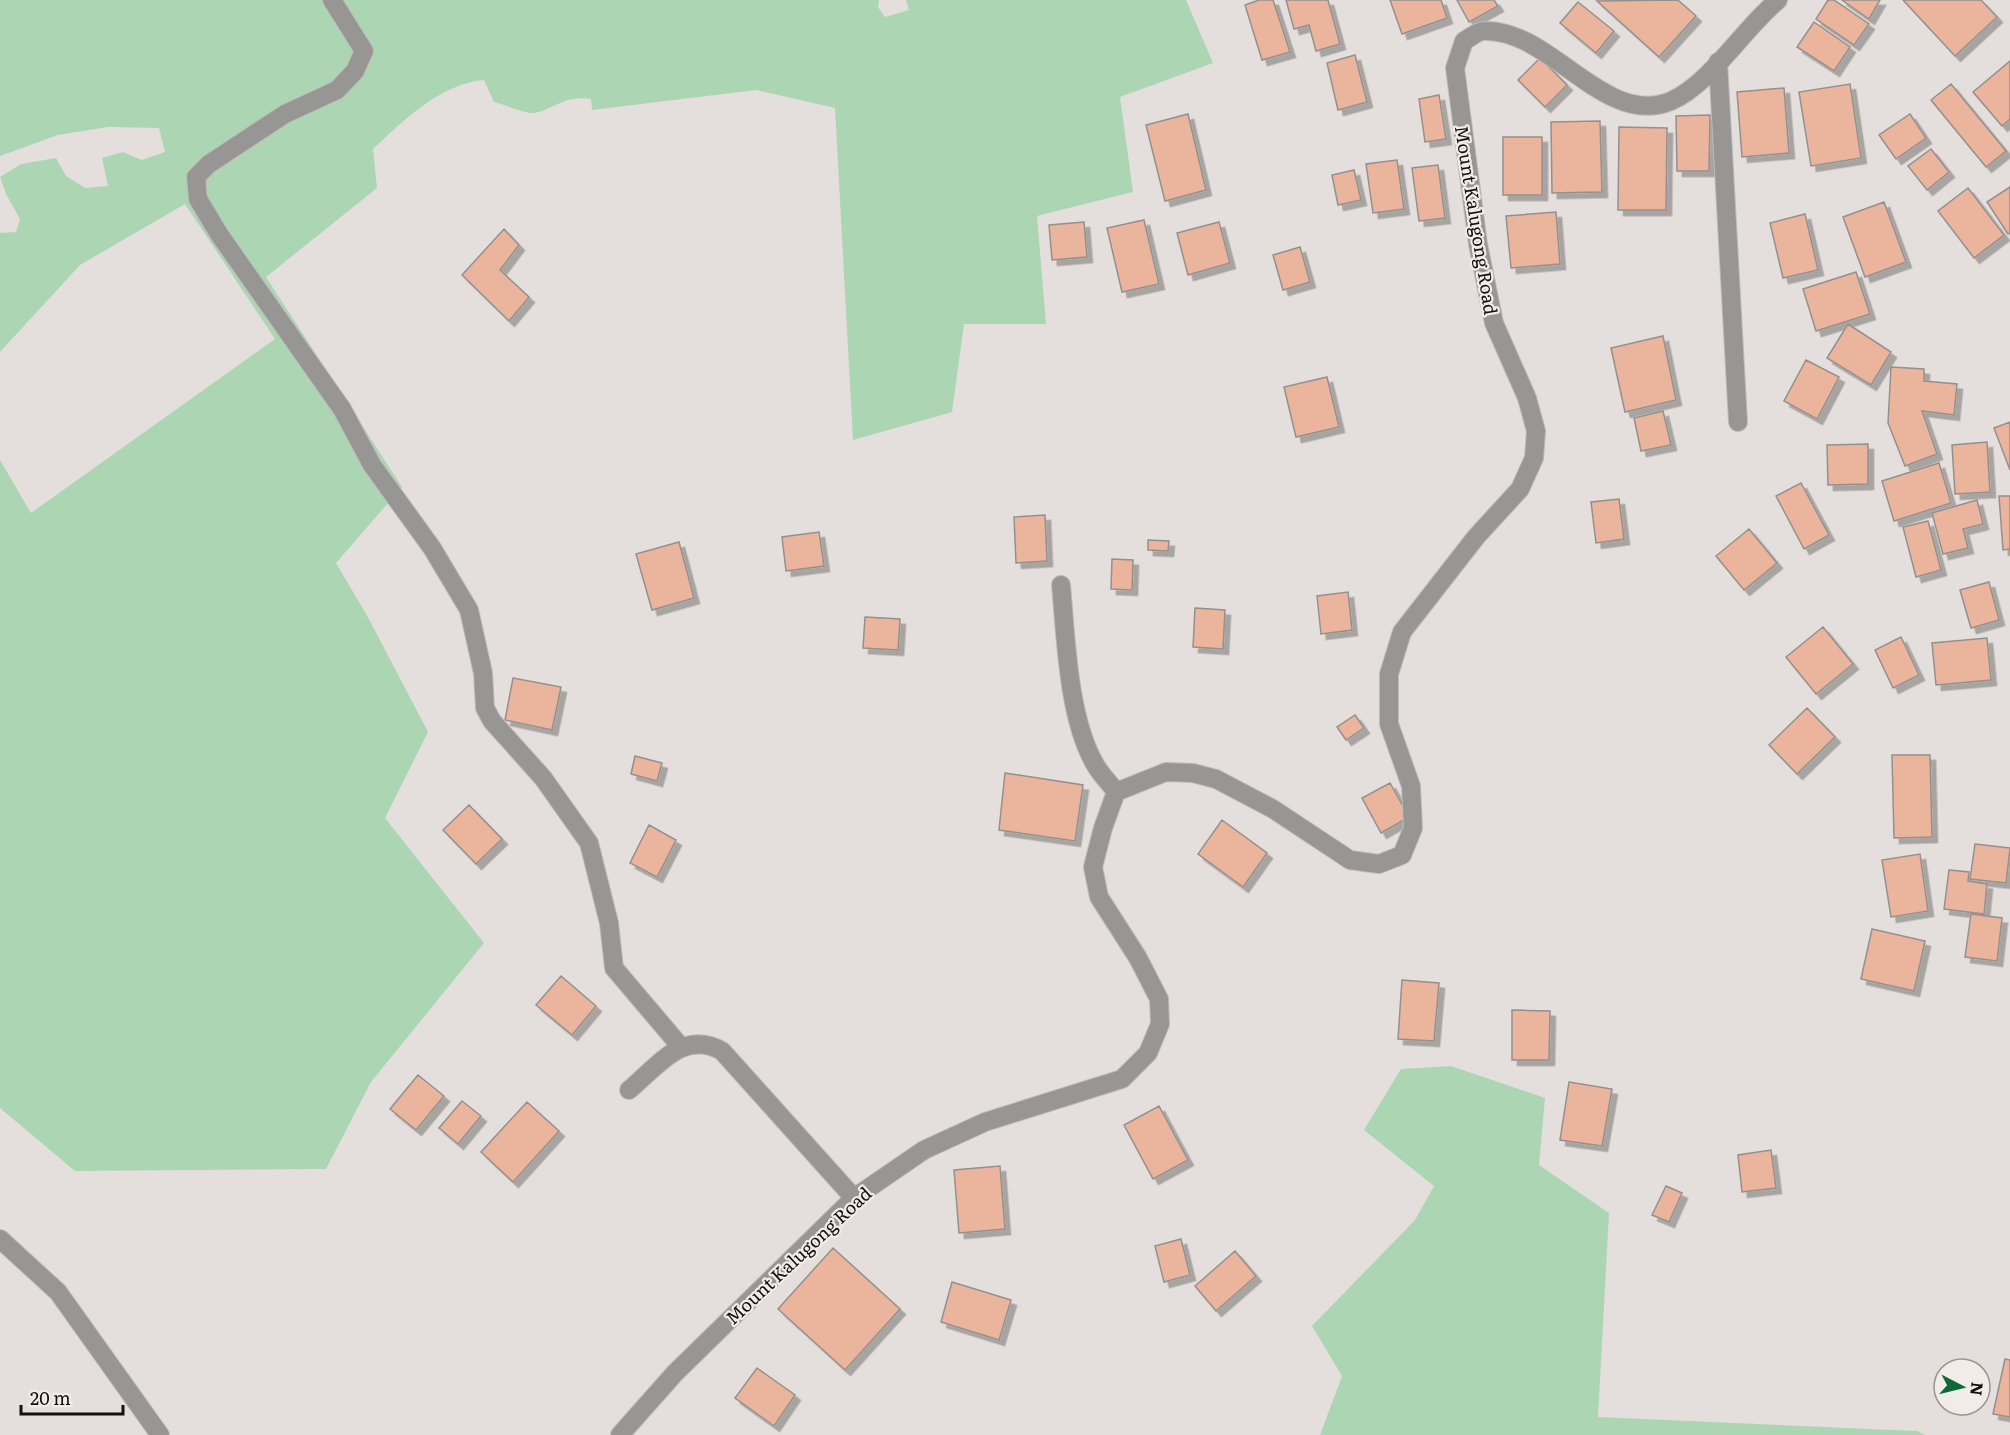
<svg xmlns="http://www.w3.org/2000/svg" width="2010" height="1435" font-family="Literata,serif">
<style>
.green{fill:#acd6b3}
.building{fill:#ebb49c;stroke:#95908e;stroke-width:1.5;filter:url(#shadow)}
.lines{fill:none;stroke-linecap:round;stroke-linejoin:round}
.street-casing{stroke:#bebab7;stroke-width:20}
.street{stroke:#979694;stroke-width:18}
.labels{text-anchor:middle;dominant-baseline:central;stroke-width:4.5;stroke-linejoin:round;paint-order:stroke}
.street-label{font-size:18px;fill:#131110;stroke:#f2ece9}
</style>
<defs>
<filter id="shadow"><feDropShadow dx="5.5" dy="5.5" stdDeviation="0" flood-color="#0004"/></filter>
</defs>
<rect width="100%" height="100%" fill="#e4dfdc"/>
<path class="green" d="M0 0H879L878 7 885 17 909 10 906 0H1186L1213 63 1120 97 1133 192 1037 216 1046 324H964L952 412 853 440 835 108 756 90 592 110 591 99C563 94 549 113 531 113 520 112 506 105 494 102L484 80C440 84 404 120 373 149L377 188 266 277 402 487 336 563 369 619 428 732 385 818 484 943 371 1082 326 1169 75 1171 0 1108V460L31 513 275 339 185 204 80 265 0 352V233L16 232 20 219 6 194 0 177 21 164 56 158 66 176 85 188 108 186 102 158 123 152 142 160 165 152 159 128 108 127 58 135 0 156Z
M1451 1066 1545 1098 1539 1165 1609 1213 1598 1417 1917 1431 1925 1435H1320L1342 1376 1312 1326 1415 1220 1434 1186 1364 1130 1401 1069Z"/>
<path class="building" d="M1259 0H1273L1290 52 1262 60 1245 5Z
M1286 0H1328L1340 44 1316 51 1309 25 1294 29Z
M1390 0H1441L1447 18 1402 34Z
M1457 0H1494L1498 6 1469 22Z
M1678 0 1696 16 1659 57 1597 1Z
M1828 0H1834L1869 24 1854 45 1816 19Z
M1842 0H1880L1869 19Z
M1903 0H1981L1997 17 1955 56Z
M1578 2 1614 31 1596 53 1560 23Z
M1814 22 1850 47 1834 71 1797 47Z
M1355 55 1367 102 1338 110 1327 63Z
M1540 58 1567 85 1545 107 1518 80Z
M2010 61V119L2002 126 1973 92Z
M1850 84 1861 158 1811 166 1799 92Z
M1951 84 2006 151 1986 167 1931 100Z
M1784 88 1789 153 1742 157 1737 92Z
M1439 95 1446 139 1425 142 1419 99Z
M1188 114 1206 190 1165 201 1146 125Z
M1910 114 1926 138 1896 159 1879 135Z
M1710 115 1709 171H1677L1676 116Z
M1600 121 1602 192 1552 193 1551 122Z
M1619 127 1667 128 1666 210H1618Z
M1503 137H1542V195H1503Z
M1931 149 1949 172 1927 190 1908 166Z
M1397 160 1404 209 1373 213 1366 164Z
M1438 165 1445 218 1419 221 1412 168Z
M1354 170 1361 200 1338 205 1332 175Z
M2010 187V233L2008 234 1987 202Z
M1968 188 2004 235 1974 258 1938 211Z
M1884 202 1906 262 1865 277 1843 217Z
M1556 212 1560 264 1511 268 1506 216Z
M1805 214 1818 270 1783 278 1770 223Z
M1144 220 1159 284 1122 292 1107 228Z
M1084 222 1087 257 1052 260 1049 225Z
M1219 222 1230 263 1188 275 1177 233Z
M504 229 519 245 500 270 529 297 509 321 462 275Z
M1300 247 1310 282 1283 290 1273 255Z
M1856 272 1870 314 1816 331 1803 289Z
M1848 324 1891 352 1871 385 1827 358Z
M1663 336 1676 400 1625 412 1611 348Z
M1806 360 1839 377 1817 419 1784 401Z
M1891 367 1924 369V381L1957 384 1954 415 1922 411 1937 454 1905 466 1888 423Z
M1327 377 1339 427 1296 437 1284 387Z
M1663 411 1671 445 1641 451 1634 418Z
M2010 422V470L1994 428Z
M1987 442 1990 492 1955 494 1952 445Z
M1868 444V484L1828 485 1827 445Z
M1939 463 1951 503 1894 521 1882 481Z
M1801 483 1829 535 1804 549 1776 496Z
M1999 496H2010V549L2003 550Z
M1619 499 1624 539 1596 543 1591 502Z
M1977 500 1983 524 1963 529 1968 548 1943 554 1932 513Z
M1045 515 1047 561 1016 563 1014 517Z
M1928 521 1941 570 1916 577 1903 527Z
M1749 529 1777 563 1744 590 1716 556Z
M819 532 824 566 786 571 782 537Z
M1148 540 1169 541 1168 551 1148 550Z
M679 542 694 598 652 610 636 554Z
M1112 559 1133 560 1132 590 1111 589Z
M1989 582 1999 620 1971 628 1960 590Z
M1348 592 1352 630 1321 634 1317 596Z
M1195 608 1225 610 1223 649 1193 647Z
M865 617 900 619 898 650 863 648Z
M1823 627 1853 664 1816 694 1786 657Z
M1901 637 1919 675 1893 688 1875 650Z
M1987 638 1991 680 1936 685 1932 643Z
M513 678 561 687 552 730 505 720Z
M1807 708 1835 737 1797 774 1769 745Z
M1355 715 1364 728 1346 740 1337 727Z
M1892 755H1930L1932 837 1894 838Z
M635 756 662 763 657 781 631 774Z
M1005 773 1083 785 1075 841 999 830Z
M1390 783 1409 817 1381 833 1362 798Z
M469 805 502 839 476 864 443 830Z
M1222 820 1267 853 1243 887 1198 854Z
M649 825 676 840 657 877 630 863Z
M1975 844 2010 848 2006 883 1970 879Z
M1920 854 1928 911 1891 917 1882 860Z
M1949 870 1969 872 1968 881 1987 884 1984 914 1944 909Z
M1971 914 2002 918 1997 961 1965 957Z
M1872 929 1925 941 1914 991 1861 979Z
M561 976 596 1006 572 1035 536 1005Z
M1402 980 1439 983 1434 1041 1398 1039Z
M1512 1010 1550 1011 1549 1060H1512Z
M418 1075 444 1096 416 1130 390 1109Z
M1569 1082 1612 1089 1602 1146 1560 1140Z
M462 1101 481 1116 458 1144 439 1128Z
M527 1102 559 1131 513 1182 481 1152Z
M1159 1106 1188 1160 1153 1179 1124 1125Z
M1771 1150 1776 1188 1742 1192 1738 1155Z
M1000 1166 1005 1229 959 1233 954 1170Z
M1666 1186 1682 1193 1669 1222 1652 1215Z
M1181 1239 1190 1275 1164 1282 1155 1246Z
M833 1248 900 1309 845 1370 778 1309Z
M1235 1251 1256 1276 1216 1311 1195 1286Z
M952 1282 1011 1300 999 1340 941 1322Z
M2005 1359 2010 1360V1417L1993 1414Z
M757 1368 795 1395 774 1426 735 1398Z"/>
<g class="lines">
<defs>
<path id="street" d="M332 0 364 51 355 71 337 90 285 114 209 164 196 177 198 199 219 234 342 409 372 465 432 548 469 610 483 673 485 708 492 721 543 778 589 843 609 923 614 968 681 1047
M1718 62 1738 422
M1061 585C1066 638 1068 720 1096 766 1101 775 1110 783 1116 792
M629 1090C658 1066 683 1029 722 1051L854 1198
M0 1239 58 1292 160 1435
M620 1435 675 1373 854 1198 924 1150 985 1122 1122 1079 1148 1053 1160 1024 1159 999 1138 958 1099 897 1093 867 1103 828 1116 792 1166 772 1193 773 1216 779 1273 809 1350 860 1379 864 1402 855 1413 828 1411 786 1389 724V674L1402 632 1476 537 1520 489 1534 458 1536 431 1527 398 1494 323 1478 244 1455 68 1464 41C1470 38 1477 31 1484 31 1550 28 1605 129 1671 101 1710 84 1744 28 1778 0"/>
</defs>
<use href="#street" class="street-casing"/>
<use href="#street" class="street"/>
</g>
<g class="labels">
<g class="street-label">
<text transform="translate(1477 220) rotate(81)">Mount Kalugong Road</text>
<text transform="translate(798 1255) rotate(-43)">Mount Kalugong Road</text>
</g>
</g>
<g transform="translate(1962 1387) rotate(97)"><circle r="28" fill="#f2ece9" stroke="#999492" stroke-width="1.5"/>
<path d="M0-4.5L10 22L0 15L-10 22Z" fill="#10683a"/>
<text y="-9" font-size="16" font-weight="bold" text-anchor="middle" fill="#131110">N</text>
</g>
<path d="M21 1405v9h102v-9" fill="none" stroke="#131110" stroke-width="3"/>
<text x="30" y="1405" font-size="18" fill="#131110" stroke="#f2ece9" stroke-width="4.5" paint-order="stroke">20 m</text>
</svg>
